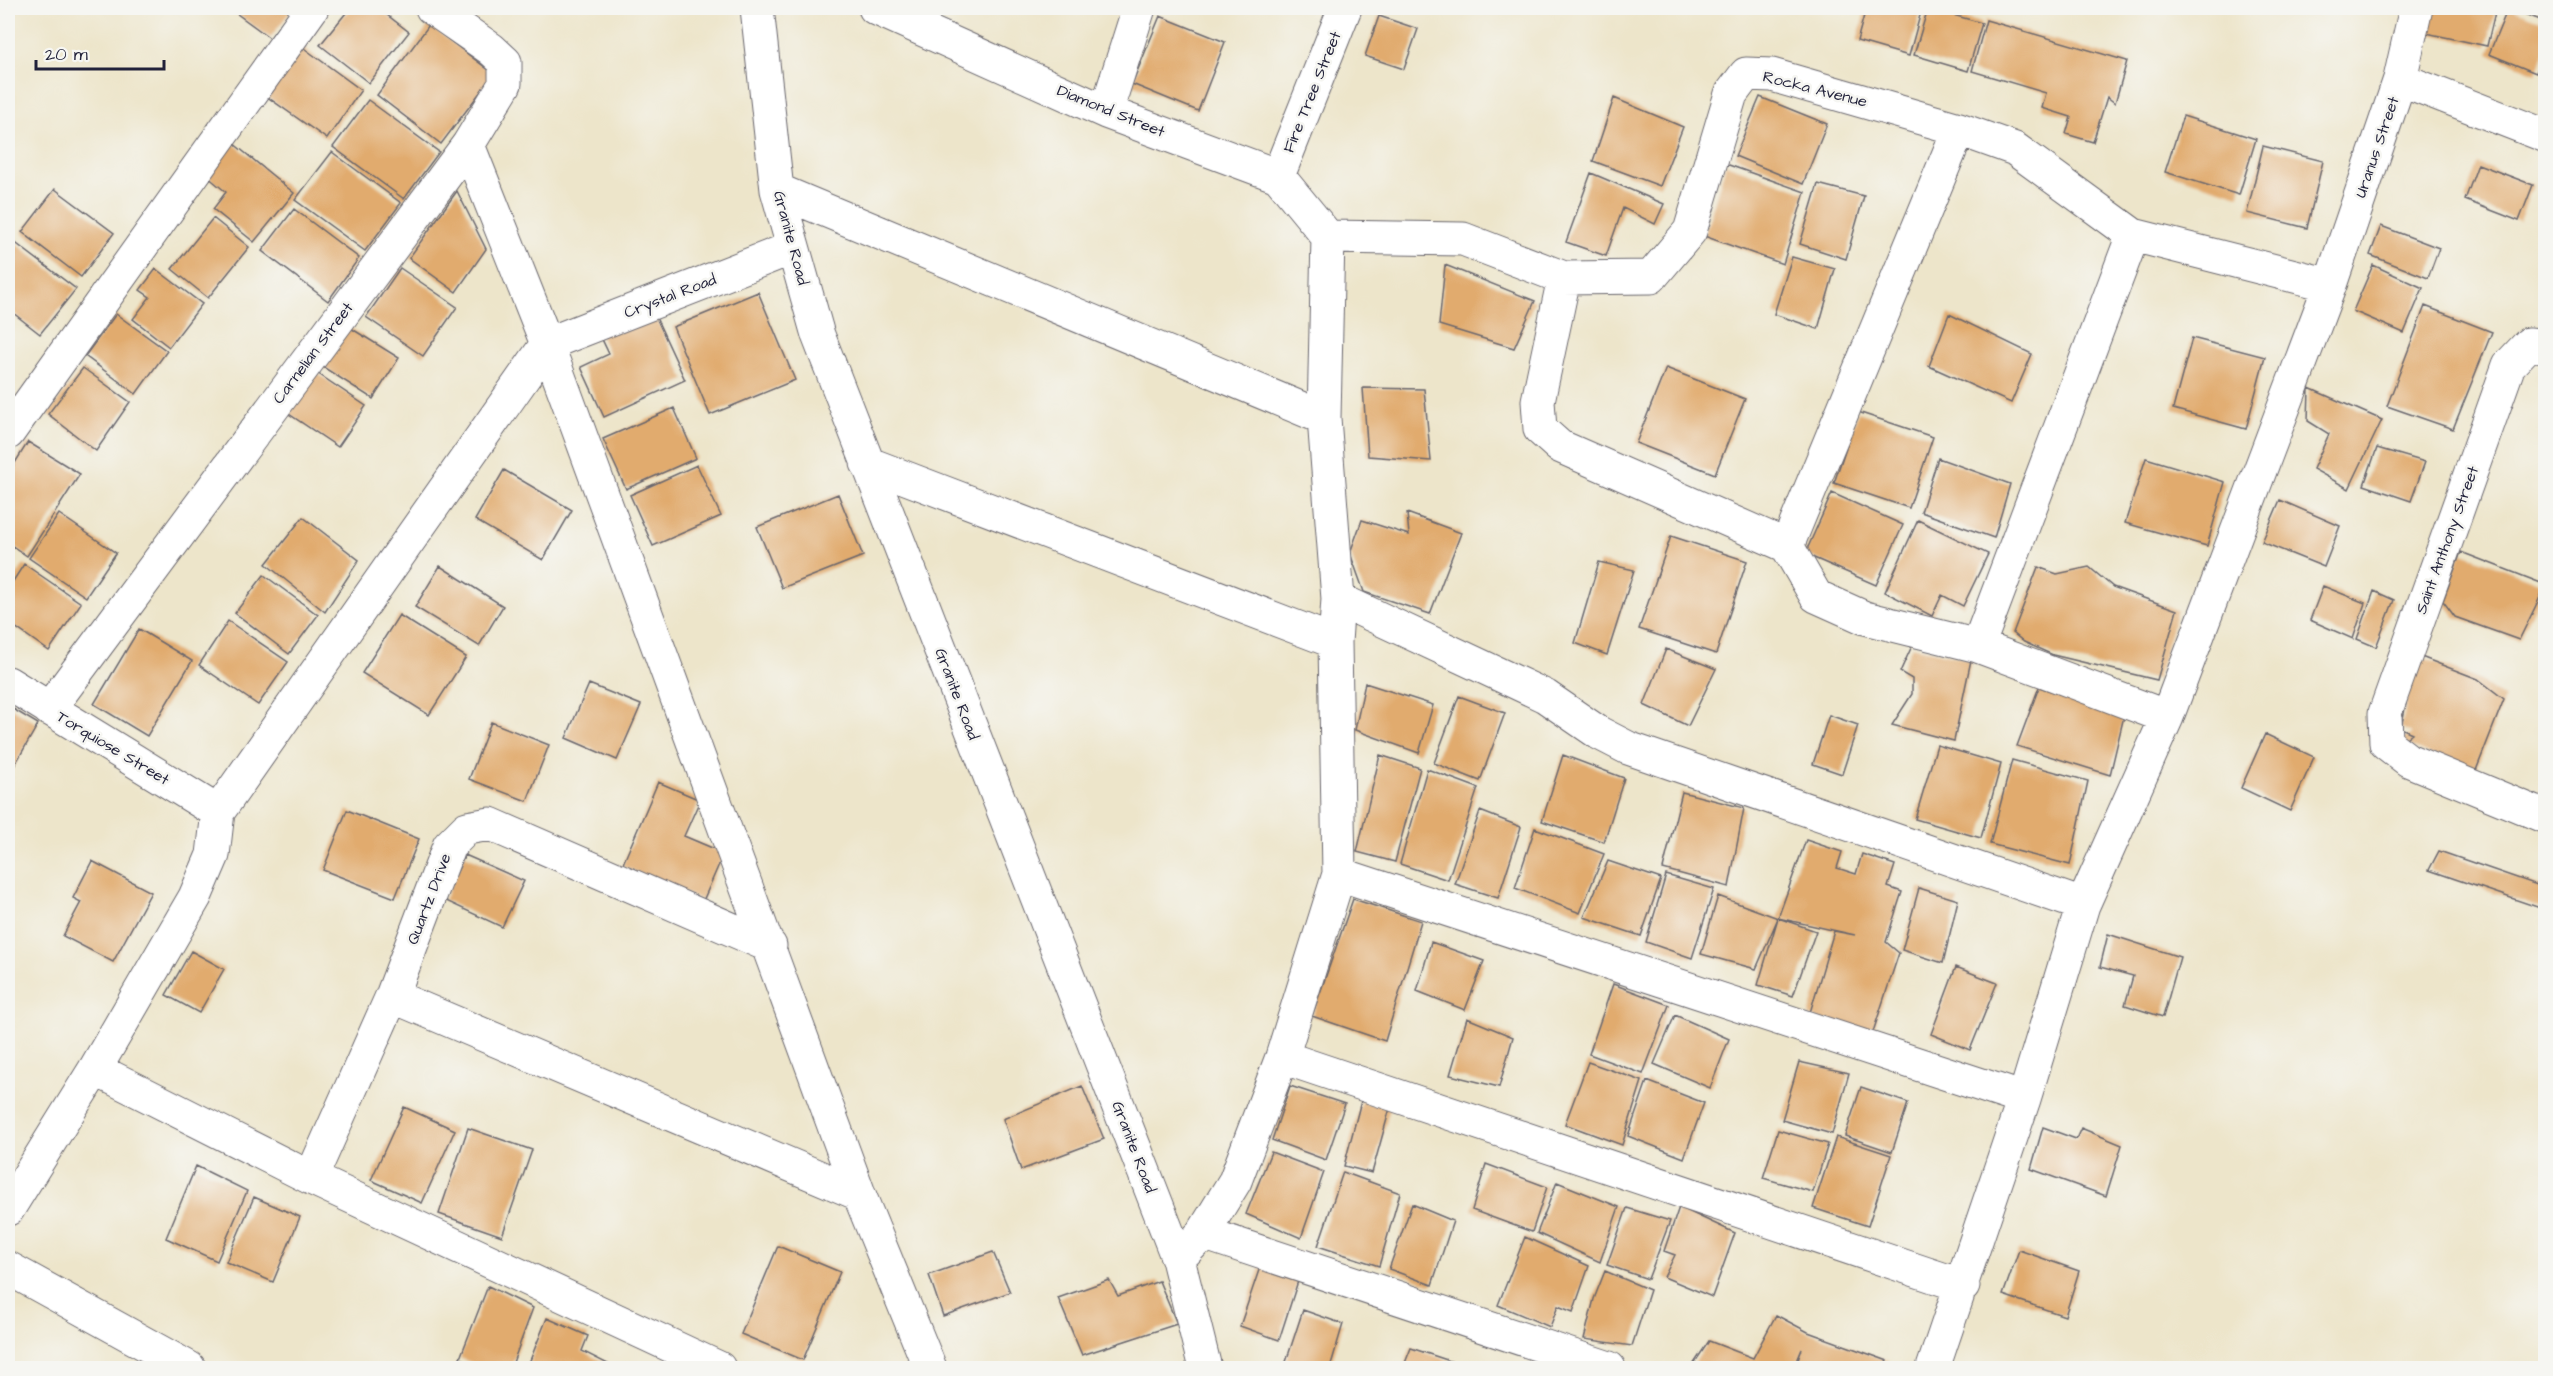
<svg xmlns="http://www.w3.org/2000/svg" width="2553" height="1376" font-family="'Architects Daughter',sans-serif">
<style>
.building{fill:#e1ab6e}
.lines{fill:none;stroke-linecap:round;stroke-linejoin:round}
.minor-casing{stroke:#69666d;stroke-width:35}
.minor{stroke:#fff;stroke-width:33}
.labels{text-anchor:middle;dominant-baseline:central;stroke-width:5;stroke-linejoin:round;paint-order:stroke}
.street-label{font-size:16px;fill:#22223b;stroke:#f6f6f2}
</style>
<rect width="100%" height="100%" fill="#f6f6f2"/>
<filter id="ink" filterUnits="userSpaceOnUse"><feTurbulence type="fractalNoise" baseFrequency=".0167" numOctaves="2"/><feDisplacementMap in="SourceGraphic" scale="12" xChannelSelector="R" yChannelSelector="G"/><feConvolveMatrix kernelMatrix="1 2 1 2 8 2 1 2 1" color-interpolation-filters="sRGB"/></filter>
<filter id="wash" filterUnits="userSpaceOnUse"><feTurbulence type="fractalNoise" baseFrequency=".008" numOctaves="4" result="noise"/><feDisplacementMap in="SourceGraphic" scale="24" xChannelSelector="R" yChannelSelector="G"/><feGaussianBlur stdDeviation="1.35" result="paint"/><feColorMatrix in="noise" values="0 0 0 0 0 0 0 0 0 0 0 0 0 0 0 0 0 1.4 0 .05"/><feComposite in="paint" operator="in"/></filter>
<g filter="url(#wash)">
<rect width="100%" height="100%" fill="#ede5ca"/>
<g id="blocks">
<path class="building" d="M229 8H293L270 38Z
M350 8H378L409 32 369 83 320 45Z
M1866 8H1922L1909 56 1857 41Z
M1928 8 1982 23 1968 71 1914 55Z
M2431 8H2496L2487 46 2426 33Z
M2508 8 2546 22V50L2536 73 2489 54Z
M1160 16 1225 42 1198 111 1132 84Z
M1379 16 1418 29 1404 69 1365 56Z
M1986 20 2127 61 2115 103 2107 97 2093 142 2066 134 2071 117 2042 108 2046 93 1972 71Z
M429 25 494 74 441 144 377 95Z
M301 46 361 90 327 139 266 96Z
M1760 97 1827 124 1803 184 1735 156Z
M1614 98 1683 127 1660 186 1593 161Z
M368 100 439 152 404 199 333 147Z
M2183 116 2256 139 2239 195 2165 172Z
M233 143 294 193 254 242 213 209 226 192 207 176Z
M2263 146 2323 161 2307 228 2247 213Z
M332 152 401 203 365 251 295 200Z
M1726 164 1805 192 1783 264 1704 236Z
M2478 164 2533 185 2519 221 2465 200Z
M1591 173 1664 204 1655 224 1623 208 1606 256 1566 242Z
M1818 184 1864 196 1846 259 1800 244Z
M55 189 114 233 81 277 22 232Z
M457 191 486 249 456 292 409 258Z
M294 209 359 258 328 301 262 251Z
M213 218 249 247 208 298 172 269Z
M2381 226 2439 248 2428 278 2370 255Z
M9 238 76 289 40 334 8 309Z
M1792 257 1835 269 1818 329 1774 314Z
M1445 265 1535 301 1514 348 1439 325Z
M2373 265 2423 288 2404 333 2353 311Z
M400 268 457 307 423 356 366 317Z
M156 269 202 304 169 347 133 319 150 297 140 290Z
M758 292 795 380 710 415 673 327Z
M2425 306 2492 332 2453 429 2387 406Z
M653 311 685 380 604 417 581 367 609 354 600 335Z
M116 314 167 351 136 394 85 356Z
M1949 314 2032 354 2011 403 1929 366Z
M349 327 399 358 373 399 323 367Z
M2192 338 2265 357 2246 429 2173 409Z
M83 368 130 402 96 451 48 414Z
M1666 368 1745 399 1715 474 1636 443Z
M314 371 366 406 338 447 286 412Z
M1363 388 1424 389 1431 461 1368 456Z
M2309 388 2382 420 2349 489 2313 469 2329 434 2308 421Z
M674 408 696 458 626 489 603 439Z
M1858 412 1933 437 1909 508 1834 483Z
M28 442 80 474 27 556 8 543V474Z
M2377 448 2425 462 2411 501 2364 485Z
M1938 458 2010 484 1994 538 1921 512Z
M2146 458 2225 482 2207 546 2125 523Z
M697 465 721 516 653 546 630 495Z
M504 470 572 510 543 560 475 520Z
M1832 493 1903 525 1876 585 1805 554Z
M838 494 863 556 782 588 757 527Z
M2280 500 2340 526 2324 567 2262 542Z
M1407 513 1461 533 1430 614 1364 592 1350 553 1362 520 1409 535Z
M59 514 116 553 86 597 29 558Z
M303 517 359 560 325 612 266 564Z
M1918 520 1988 554 1963 606 1942 595 1932 616 1885 592Z
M1671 536 1747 561 1716 654 1639 629Z
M2461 552 2546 585 2519 640 2455 617 2443 601Z
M1599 562 1634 570 1607 655 1575 643Z
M24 564 81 603 49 651 8 622V589Z
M440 566 503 606 479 646 415 607Z
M2038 567 2057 574 2089 567 2113 587 2177 610 2157 680 2053 655 2024 642 2013 633Z
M264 575 318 615 289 654 235 613Z
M2323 586 2365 603 2353 639 2310 620Z
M2374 591 2394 600 2376 647 2357 639Z
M399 615 466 657 429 715 362 673Z
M228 621 288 662 258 705 199 665Z
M139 629 192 661 147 736 94 704Z
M1912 646 1971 660 1954 741 1892 725 1912 694V679L1900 672Z
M1666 649 1716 669 1688 726 1644 705Z
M2416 655 2478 679 2504 699 2475 773 2401 742 2412 733 2401 728Z
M1365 683 1433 705 1419 753 1355 730Z
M589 684 641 705 617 760 566 738Z
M2039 687 2124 716 2110 775 2017 746Z
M1459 696 1505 713 1480 781 1434 763Z
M8 706 38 724 8 777Z
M1829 715 1858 725 1842 774 1813 764Z
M491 722 549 745 527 801 469 779Z
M2265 734 2314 757 2290 811 2241 788Z
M1937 745 2001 764 1981 838 1915 819Z
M1380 755 1420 768 1395 862 1357 852Z
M1563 755 1624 778 1604 842 1542 821Z
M2012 760 2088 781 2070 865 1990 844Z
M1427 769 1478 788 1448 880 1400 864Z
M658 782 700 800 684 836 724 853 703 901 622 866Z
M1682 792 1744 808 1729 887 1663 869Z
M347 810 419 839 395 898 323 870Z
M1480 811 1521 827 1498 898 1455 884Z
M1535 828 1604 854 1580 913 1515 888Z
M1806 840 1842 852 1837 868 1856 874 1862 854 1895 865 1888 887 1902 892 1886 942 1899 953 1871 1038 1809 1016 1834 931 1855 935 1778 918Z
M2439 851 2546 888V910L2429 870Z
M465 855 524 881 502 927 444 900Z
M92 861 151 892 113 962 63 936 81 902 73 898Z
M1608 861 1661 879 1641 936 1584 917Z
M1666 875 1714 889 1692 958 1646 942Z
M1919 888 1958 900 1943 963 1902 950Z
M1718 896 1778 918 1816 931 1793 996 1758 985 1778 918 1756 969 1701 954Z
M1353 899 1421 921 1385 1041 1312 1016Z
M2108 934 2180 957 2163 1017 2125 1005 2133 976 2100 967Z
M1431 942 1484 961 1465 1010 1417 991Z
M191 951 224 969 199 1013 166 995Z
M1956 967 1997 983 1970 1050 1931 1034Z
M1613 984 1669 1005 1643 1074 1589 1054Z
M1675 1015 1729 1039 1710 1088 1654 1064Z
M1467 1018 1513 1037 1499 1087 1450 1075Z
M1588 1062 1642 1081 1622 1145 1565 1124Z
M1799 1062 1849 1073 1832 1134 1782 1120Z
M1647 1081 1704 1103 1684 1158 1628 1136Z
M1082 1086 1104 1139 1021 1170 1003 1119Z
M1290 1086 1345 1104 1326 1160 1272 1140Z
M1861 1087 1908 1103 1892 1152 1845 1136Z
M1361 1101 1390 1108 1372 1173 1344 1166Z
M404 1107 455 1130 422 1203 371 1180Z
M2043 1127 2076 1139 2081 1128 2122 1145 2106 1196 2031 1169Z
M468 1128 532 1150 502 1236 439 1214Z
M1778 1130 1828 1144 1813 1192 1763 1178Z
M1836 1137 1891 1155 1868 1226 1813 1208Z
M1271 1152 1324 1172 1301 1238 1246 1214Z
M1486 1164 1547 1187 1532 1232 1472 1210Z
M196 1166 247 1191 217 1261 166 1238Z
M1343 1172 1400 1193 1379 1266 1318 1246Z
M1557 1182 1619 1207 1600 1262 1537 1233Z
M254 1197 300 1217 273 1282 226 1262Z
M1412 1204 1453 1221 1432 1285 1389 1269Z
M1679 1207 1735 1233 1712 1297 1664 1277 1675 1255 1664 1251Z
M1627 1208 1670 1221 1648 1279 1607 1265Z
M1525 1237 1589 1266 1573 1312 1558 1306 1550 1327 1498 1305Z
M778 1246 840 1272 803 1360 741 1334Z
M2019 1250 2079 1271 2065 1316 2003 1295Z
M993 1252 1010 1292 943 1316 929 1275Z
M1260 1267 1298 1281 1279 1340 1240 1326Z
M1605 1271 1650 1290 1632 1346 1584 1339 1594 1299Z
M1109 1280 1118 1296 1159 1281 1177 1324 1082 1355 1058 1298Z
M488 1286 533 1308 511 1368H483L460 1358Z
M1303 1310 1343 1324 1330 1368H1284Z
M1776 1315 1808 1332 1888 1361 1885 1368H1795L1802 1349 1794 1368H1691L1709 1341 1753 1358Z
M547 1318 588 1336 582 1351 608 1364 606 1368H527Z
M1411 1348 1462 1365 1461 1368H1403Z"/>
</g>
</g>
<g filter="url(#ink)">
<use href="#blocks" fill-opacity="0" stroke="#69666d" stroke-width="1.5"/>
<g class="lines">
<defs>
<path id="minor" d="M757 8 777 190 818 335 1178 1259 1205 1368
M875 8 1106 112 1278 176 1328 237
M2400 79 2546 136
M1106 112 1139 8
M468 145 547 344 859 1194 930 1368
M1278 176 1345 8
M777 190 1324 418
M1328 237 1463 239 1564 278 1651 277 1690 231 1731 94 1746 74 1772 75 1959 129 2015 149 2133 235 2330 285
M1564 278 1538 401 1540 429 1559 446 1787 546 1816 596 1865 618 1978 646 2167 717
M547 344 792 248
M2546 346 2529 344 2509 365 2385 713 2386 743 2408 760 2546 817
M8 433 312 8
M867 463 1335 642
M1787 546 1959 129
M1338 599 1545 696 1599 733 1628 748 2083 905
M1978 646 2133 235
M8 683 218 812
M49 709 468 145 505 84V62L491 49 432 8
M1339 874 2024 1099
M392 996 859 1194
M1282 1057 1963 1286
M95 1069 311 1178 719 1368
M311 1178 392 996 449 846 467 828 490 824 770 946
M8 1209 95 1069 195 897 213 855 218 812 547 344
M1203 1233 1609 1368
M1178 1259 1203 1233 1235 1181 1282 1057 1339 874 1335 642 1338 599 1324 418 1328 237
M8 1268 189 1368
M1933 1368 2024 1099 2083 905 2167 717 2330 285 2400 79 2416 8"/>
</defs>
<use href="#minor" class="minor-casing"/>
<use href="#minor" class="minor"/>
</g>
</g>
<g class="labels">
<g class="street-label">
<text transform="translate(1815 89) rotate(14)">Rocka Avenue</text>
<text transform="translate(1312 92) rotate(-68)">Fire Tree Street</text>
<text transform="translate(1111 111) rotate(22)">Diamond Street</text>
<text transform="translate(2377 147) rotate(-71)">Uranus Street</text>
<text transform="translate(791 238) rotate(75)">Granite Road</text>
<text transform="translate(670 296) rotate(-21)">Crystal Road</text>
<text transform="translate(313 353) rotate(-53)">Carnelian Street</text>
<text transform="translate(2447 540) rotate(-70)">Saint Anthony Street</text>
<text transform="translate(957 694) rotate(69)">Granite Road</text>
<text transform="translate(113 748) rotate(31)">Torquiose Street</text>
<text transform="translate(429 899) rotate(-69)">Quartz Drive</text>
<text transform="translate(1134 1147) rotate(69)">Granite Road</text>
</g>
</g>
<rect width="2553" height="1376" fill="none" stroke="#f6f6f2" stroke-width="30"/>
<path d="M36 60v9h128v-9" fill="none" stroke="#22223b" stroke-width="3"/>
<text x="45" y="60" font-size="18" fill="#22223b" stroke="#f6f6f2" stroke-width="4.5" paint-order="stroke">20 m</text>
</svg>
